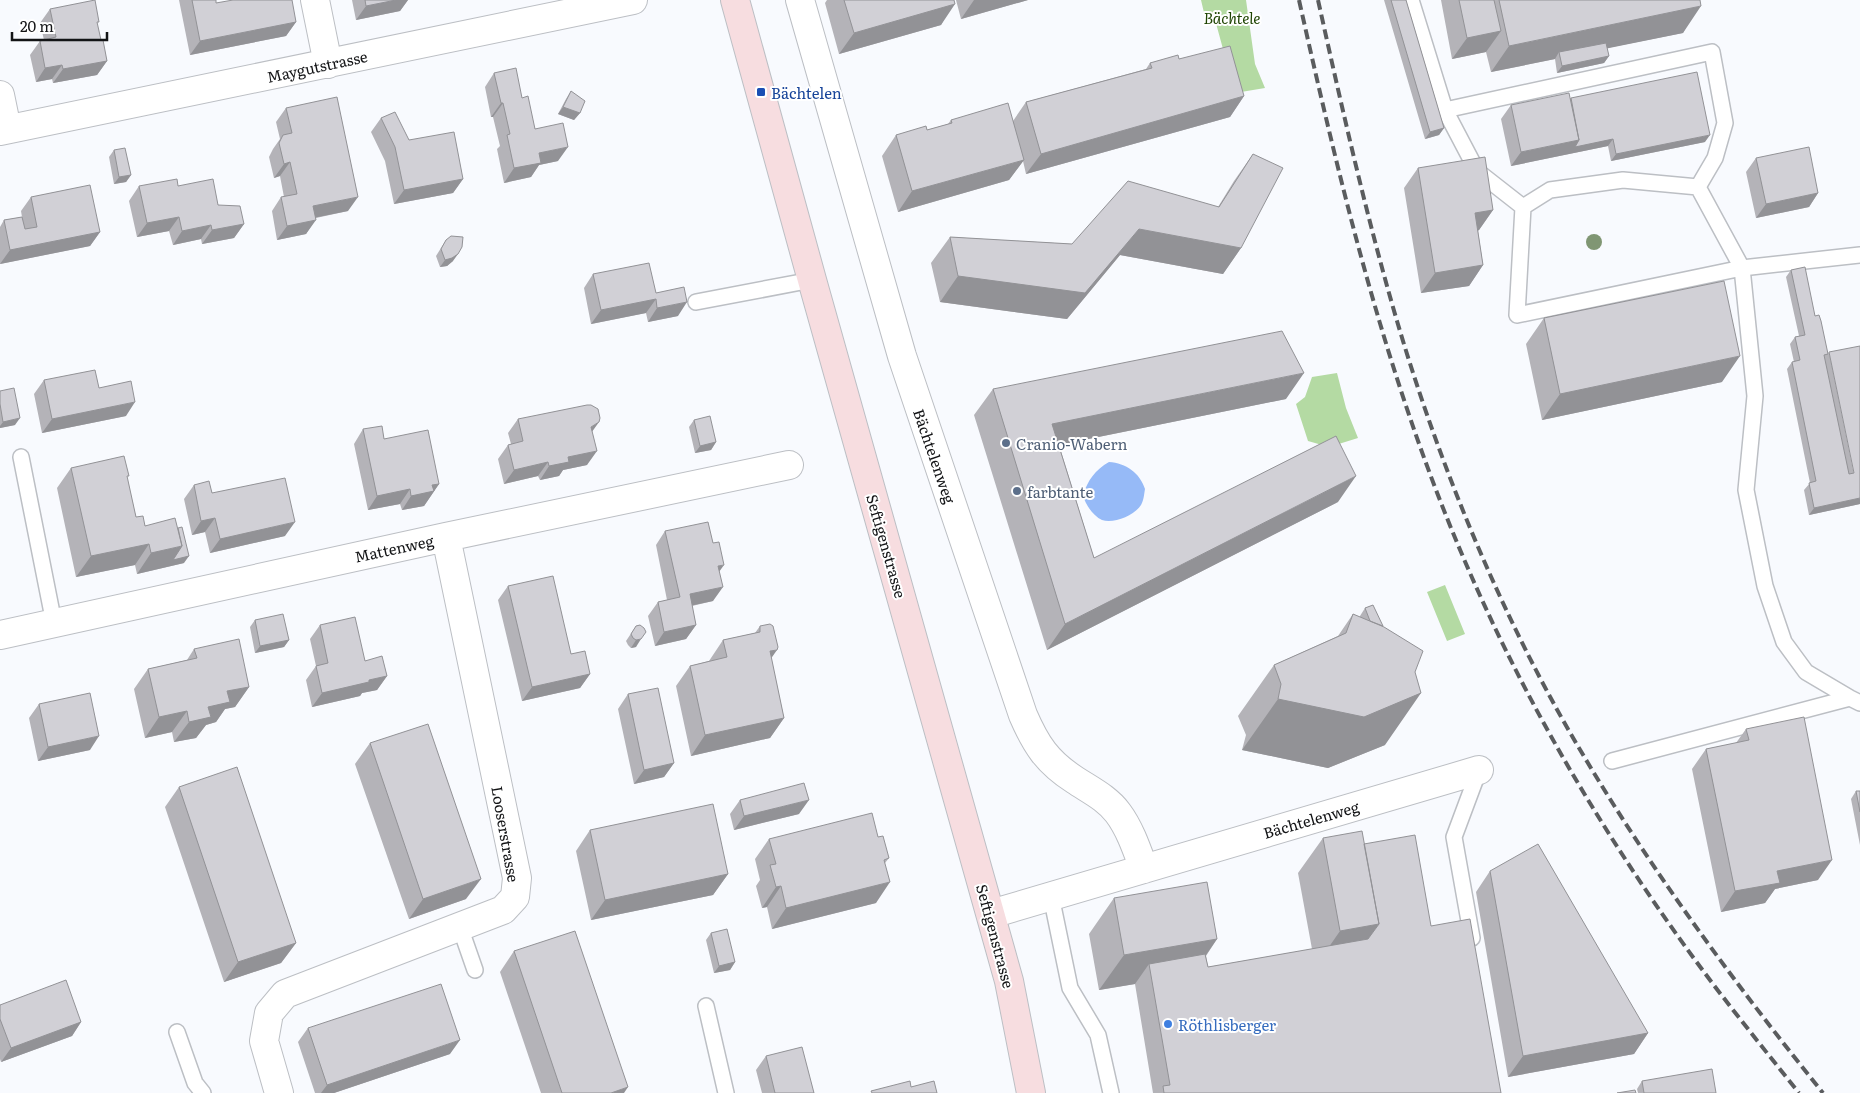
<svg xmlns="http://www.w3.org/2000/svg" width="1860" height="1093" font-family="Literata,serif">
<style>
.green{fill:#b4daa3}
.water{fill:#96baf7}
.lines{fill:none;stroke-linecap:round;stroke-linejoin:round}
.service-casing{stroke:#bcbfc4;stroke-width:18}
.minor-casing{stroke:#bcbfc4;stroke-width:30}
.secondary-casing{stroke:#bcbfc4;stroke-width:30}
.service{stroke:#fff;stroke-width:15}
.minor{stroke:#fff;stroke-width:28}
.secondary{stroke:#f7dde0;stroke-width:28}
.rail{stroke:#5a5c5e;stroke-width:4;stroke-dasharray:10 5;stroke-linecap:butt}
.tree{fill:#809673}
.wall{fill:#b4b3b8}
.shaded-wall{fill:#929296}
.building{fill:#d1d0d6;stroke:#929296}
.transit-dot{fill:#1a4fb4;stroke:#fff;stroke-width:2}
.service-dot{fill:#5c6f8a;stroke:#fff;stroke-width:2}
.shop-dot{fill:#3f7fe0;stroke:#fff;stroke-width:2}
.labels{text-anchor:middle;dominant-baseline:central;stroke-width:4;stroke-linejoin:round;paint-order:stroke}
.park-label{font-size:15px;font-style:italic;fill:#1e4402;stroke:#fff}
.street-label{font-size:15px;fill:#131416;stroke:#fff}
.transit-label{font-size:15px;fill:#164399;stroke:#fff;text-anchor:start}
.service-label{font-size:15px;fill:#4e5e75;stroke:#fff;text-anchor:start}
.shop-label{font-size:15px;fill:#366cbe;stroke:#fff;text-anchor:start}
</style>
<rect width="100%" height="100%" fill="#f8fafe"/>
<path class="green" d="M1201 0H1246L1255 64 1265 88 1235 93 1214 16 1205 17Z
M1337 373 1346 408 1358 438 1329 447 1308 441 1296 404 1305 397 1312 377Z
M1445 585 1465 634 1447 641 1427 592Z"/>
<path class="water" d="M1109 462C1126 463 1140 473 1145 489 1144 494 1144 500 1141 505 1135 515 1114 524 1102 520 1093 516 1085 504 1083 495 1088 480 1095 470 1109 462Z"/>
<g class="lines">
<defs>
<path id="service" d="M1411 0 1445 110 1477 171 1523 207
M1445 110 1712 52 1725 123 1715 158 1698 187
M1860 255 1742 268 1517 315 1523 207 1550 190 1623 180 1698 187 1742 268 1755 396 1746 490 1765 586 1784 642 1806 672 1850 698 1860 703
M696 302 812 280
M21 457 54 623
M1612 761 1850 698
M1051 896 1070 988 1098 1035 1111 1093
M460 927 475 970
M1472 938 1454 837 1479 770
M706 1006 726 1093
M177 1032 195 1083 203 1093"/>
<path id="minor" d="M315 0 328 64
M800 0 902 356 1023 715C1036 745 1047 762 1075 780 1090 790 1107 798 1118 813 1130 829 1137 850 1144 869
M0 95 7 129
M0 131 633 0
M0 635 446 537 789 465
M991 914 1479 770
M279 1093 264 1041 269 1013 285 994 503 910 515 897 517 878 446 537"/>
<path id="secondary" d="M735 0 812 280 1009 981 1031 1093"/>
</defs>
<use href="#service" class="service-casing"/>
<use href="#minor" class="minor-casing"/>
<use href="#secondary" class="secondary-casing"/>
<use href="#service" class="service"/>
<use href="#minor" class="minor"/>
<use href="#secondary" class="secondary"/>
<path class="rail" d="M1299 0C1343 197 1389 388 1470 573 1534 720 1619 860 1716 988 1743 1023 1771 1058 1799 1093
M1318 0C1342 108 1366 215 1397 321 1437 457 1494 598 1564 722 1639 854 1728 975 1823 1093"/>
</g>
<circle class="tree" cx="1594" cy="242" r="8"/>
<path class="wall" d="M179 0H216V3L296 22 286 36 190 55Z
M352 0H408L400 11 356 20Z
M827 0H954L941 25 839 54 825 3Z
M956 0H1028L961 19Z
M1384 0H1406L1444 128 1439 135 1425 139Z
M1441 0H1700L1683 33 1607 48 1609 56 1604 63 1557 73 1555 59 1491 72 1486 52 1452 59Z
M50 9 97 25 101 40 107 61 97 75 53 83 52 79 36 82 30 55 40 41 44 40 40 23Z
M1179 59 1244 96 1230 117 1026 174 1023 161 1009 180 898 212 882 156 896 135 927 130 948 124 951 120 1013 121 1026 102 1146 69 1150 63Z
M494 73 522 98 535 129 558 161 539 165 531 177 504 183 497 149 500 146 493 117H491L485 87Z
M571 91 580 113 574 120 558 114 566 99Z
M1571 98 1705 142 1611 161 1608 146 1511 166 1501 119 1511 105Z
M286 108 348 211 316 218 306 234 277 240 272 211 281 197H284L280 176 274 178 269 157 273 149 280 139 276 122Z
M381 118 409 140 463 179 453 193 394 204 385 161 371 132Z
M114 150 131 175 126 182 114 184 109 157Z
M1253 154 1241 248 1223 274 1120 255 1067 319 940 302 931 263 950 237 1072 244 1218 207 1234 181Z
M1756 158 1818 193 1809 207 1756 218 1746 172Z
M1418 168 1493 210 1479 230 1478 231 1483 265 1469 286 1421 293 1404 188Z
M139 186H178L218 205 244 224 234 238 202 244 201 239 173 245 169 231 137 237 129 201Z
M31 197 100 232 90 246 0 264V227L4 220 22 217 21 211Z
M446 240 453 261 447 266 440 267 436 256Z
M1791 270 1815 316 1828 354 1829 352 1860 504 1809 515 1804 490 1810 483 1787 369 1792 362H1794L1790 344 1795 337 1799 336 1786 277Z
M593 274 656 293 678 316 648 322 646 313 591 324 584 288Z
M1544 318 1722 382 1542 420 1526 344Z
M44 380 99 388 126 416 42 433 34 394Z
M993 389 1286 399 1059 445 1094 558 1338 502 1047 650 974 415Z
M0 391 15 425 0 428Z
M518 419 592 432 587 465 563 470 559 476 540 480 538 476 504 484 498 459 508 445 511 444 508 433Z
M694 420 716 442 711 450 695 453 689 427Z
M363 429 384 439 439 484 424 506 402 510 400 504 368 510 354 444Z
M71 468 127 478 136 517 184 563 137 574 135 565 76 577 57 488Z
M194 485 212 493 285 536 210 553 205 532 192 535 184 499Z
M665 531 719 571 713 601 692 606 696 625 686 639 655 646 648 616 658 602 667 600 656 545Z
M508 586 571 654 590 674 580 688 522 701 498 600Z
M1373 605 1385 745 1328 768 1242 750 1246 735 1238 716 1274 665 1338 636 1353 614 1360 617V616L1365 608Z
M255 620 289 640 284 647 255 653 250 627Z
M320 625 365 661 387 676 377 690 362 693 360 696 312 707 306 680 316 666 310 639Z
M640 625 636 647 631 648 628 645 626 641 636 626Z
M760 626 771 658 784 718 770 738 691 756 676 686 690 666 709 661 723 640 755 633Z
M194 649 249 687 235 707 225 709 216 722 206 725 196 738 174 742 172 732 145 738 134 689 148 669 187 660Z
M628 694 674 763 664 777 634 784 618 709Z
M39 704 90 750 38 761 29 718Z
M1746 729 1818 880 1775 889 1765 903 1721 912 1692 769 1706 749 1736 743Z
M370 743 466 899 409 919 355 764Z
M179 787 296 943 281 963 224 982 165 807Z
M1856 791H1860V845L1851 799Z
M740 800 799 814 734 830 730 814Z
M590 830 728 874 713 895 591 920 576 851Z
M878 837 889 858 885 863 876 903 772 929 767 907 762 908 756 886 760 880 755 859 769 839Z
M1323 838 1364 844 1431 926 1501 1093H1153L1135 984 1099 990 1089 934 1114 898 1217 939 1206 956 1208 967 1312 949 1298 873Z
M1490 871 1648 1033 1634 1054 1508 1077 1476 892Z
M711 933 735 962 730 970 714 973 706 940Z
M514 951 624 1093H541L500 972Z
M0 1005 81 1022 72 1036 1 1062 0 1059Z
M308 1028 450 1054 334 1093H315L298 1042Z
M766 1056 814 1093H762L756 1070Z
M1642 1081 1716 1093H1638L1637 1089Z"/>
<path class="shaded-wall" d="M396 0H408L400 11 356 20 366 6Z
M974 0H1028L961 19Z
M955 4 941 25 839 54 854 33Z
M1701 6 1683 33 1560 58 1559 52 1555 59 1491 72 1509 46Z
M296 22 286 36 190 55 200 41Z
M1501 31 1486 52 1452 59 1467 38Z
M1609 56 1604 63 1557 73 1562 66Z
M107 61 97 75 53 83 63 69Z
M62 65 52 79 36 82 45 68Z
M1244 96 1230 117 1026 174 1041 154Z
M501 103H503L493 117H491Z
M563 107 580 113 574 120 558 114Z
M1444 128 1439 135 1425 139 1430 132Z
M1710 135 1705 142 1611 161 1616 154Z
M1613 139 1608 146 1511 166 1521 152 1579 140Z
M568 147 558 161 539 165 531 177 504 183 514 168 539 153Z
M1024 160 1009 180 898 212 912 191Z
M290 162 280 176 274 178 284 164Z
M131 175 126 182 114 184 119 177Z
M463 179 453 193 394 204 404 190Z
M1818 193 1809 207 1756 218 1766 204Z
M358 197 348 211 303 220 313 206Z
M1493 210 1479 230 1461 233 1475 213Z
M179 217 169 231 137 237 147 223Z
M316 220 306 234 277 240 287 226Z
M244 224 234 238 202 244 212 230Z
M211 225 201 239 173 245 182 231Z
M1139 229 1241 248 1223 274 1120 255 1067 319 940 302 958 276Z
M100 232 90 246 0 264 10 250Z
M458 254 453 261 447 266 440 267 445 260Z
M1483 265 1469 286 1421 293 1435 273Z
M656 299 646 313 591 324 601 310Z
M687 302 678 316 648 322 657 308Z
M1740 356 1722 382 1542 420 1560 394Z
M1304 373 1286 399 1034 450 1052 424Z
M135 402 126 416 42 433 52 419Z
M20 418 15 425 0 428V426L3 422Z
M599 422 589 436 591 427Z
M716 442 711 450 695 453 700 446Z
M597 451 587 465 563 470 559 476 540 480 549 466 568 457Z
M548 462 538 476 504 484 514 470Z
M1356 476 1338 502 1047 650 1065 624Z
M439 484 424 506 402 510 411 496 432 485Z
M410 489 400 504 368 510 377 496Z
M1860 498V504L1809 515 1814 508Z
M215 518 205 532 192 535 201 521Z
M295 522 285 536 210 553 220 539Z
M149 544 135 565 76 577 91 556Z
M182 546 189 556 184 563 137 574 151 553Z
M724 565 714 579 718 566Z
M723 587 713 601 680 608 690 594Z
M696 625 686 639 655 646 664 632Z
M641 639 636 647 631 648 636 640Z
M289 640 284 647 255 653 260 646Z
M777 650 763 670 770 651Z
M590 674 580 688 522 701 532 687Z
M387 676 377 690 362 693 360 696 312 707 322 693 369 680Z
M249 687 235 707 225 709 216 722 206 725 196 738 174 742 189 722 227 691Z
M1421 693 1385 745 1328 768 1242 750 1278 699Z
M187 711 172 732 145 738 159 717Z
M784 718 770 738 691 756 705 735Z
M99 736 90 750 38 761 48 747Z
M674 763 664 777 634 784 644 770Z
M809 800 799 814 734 830 744 816Z
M1832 860 1818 880 1775 889 1765 903 1721 912 1735 891 1777 871Z
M728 874 713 895 591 920 605 900Z
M481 879 466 899 409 919 423 899Z
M890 882 876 903 772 929 786 908Z
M781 886 767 907 762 908 776 887Z
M1379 924 1354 960 1315 967 1340 931Z
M1217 939 1193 974 1149 964 1135 984 1099 990 1124 955Z
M296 943 281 963 224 982 238 962Z
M735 962 730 970 714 973 719 966Z
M81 1022 72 1036 1 1062 11 1048Z
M1648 1033 1634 1054 1508 1077 1523 1056Z
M460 1040 450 1054 334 1093H321L327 1085Z
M628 1087 624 1093H611Z"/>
<path class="building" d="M95 0 99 22H97L101 40H103L107 61 63 69 62 65 45 68 40 41 56 37 50 9Z
M192 0H216V3L233 0H292L296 22 200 41Z
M365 0H396L366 6Z
M844 0H954L955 4 854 33Z
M1391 0H1406L1444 128 1430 132Z
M1459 0H1494L1501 31 1467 38Z
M1499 0H1700L1701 6 1509 46Z
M1606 43 1609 56 1562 66 1559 52Z
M1230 46 1244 96 1041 154 1026 102 1152 68 1150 63 1178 55 1179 59Z
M516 68 522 98 528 96 535 129 563 123 568 147 539 153 541 163 514 168 507 135 510 134 503 103H501L494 73Z
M1697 72 1710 135 1616 154 1613 139 1575 147 1579 140 1571 98Z
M571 91 585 101 580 113 563 107Z
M1569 93 1579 140 1521 152 1511 105Z
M337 97 358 197 313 206 316 220 287 226 281 197 297 194 290 162 284 164 279 143 283 135 292 133 286 108Z
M1008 103 1024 160 912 191 896 135 926 126 927 130 952 123 951 120Z
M395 112 409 140 454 132 463 179 404 190 395 147 381 118Z
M1809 147 1818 193 1766 204 1756 158Z
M125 148 131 175 119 177 114 150Z
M1253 154 1283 168 1241 248 1139 229 1085 293 958 276 950 237 1072 244 1128 181 1219 207Z
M1485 157 1493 210 1475 213 1483 265 1435 273 1418 168Z
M177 179 178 186 213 179 218 205 240 206 244 224 212 230 211 225 182 231 179 217 147 223 139 186Z
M90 185 100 232 10 250 4 220 22 217 25 229 37 227 31 197Z
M451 236 463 237 462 247 458 254 452 258 445 260 441 249 446 240Z
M649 263 656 293 684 287 687 302 657 308 656 299 601 310 593 274Z
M1805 267 1815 316 1819 315 1821 321 1828 354 1824 355 1849 474 1854 473 1829 352 1860 346V498L1814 508 1809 483 1816 481 1792 362 1800 360 1795 337 1805 335 1791 270Z
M1724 281 1740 356 1560 394 1544 318Z
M1282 331 1304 373 1052 424 1094 558 1336 436 1356 476 1065 624 993 389Z
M95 370 99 388 131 381 135 402 52 419 44 380Z
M14 388 20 418 3 422 0 404V391Z
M587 405H591L598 409 600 418 599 422 591 427 597 451 568 457 569 462 549 466 548 462 514 470 508 445 523 441 518 419Z
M710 416 716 442 700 446 694 420Z
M382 426 384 439 428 430 439 484 432 485 434 491 411 496 410 489 377 496 363 429Z
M124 456 129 476H127L136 517 143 516 145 526 175 518 182 546 151 553 149 544 91 556 71 468Z
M285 478 295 522 220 539 215 518 201 521 194 485 209 481 212 493Z
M708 522 713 543 719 542 724 565 718 566 723 587 690 594 696 625 664 632 658 602 680 597 665 531Z
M182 527 189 556 173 560 182 546 178 528Z
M553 576 571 654 585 651 590 674 532 687 508 586Z
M1373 605 1383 626 1370 621 1365 608Z
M283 614 289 640 260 646 255 620Z
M1353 614 1384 627 1423 651 1415 672 1421 693 1364 717 1278 699 1281 684 1274 665 1346 633Z
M355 617 365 661 382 656 387 676 369 680V682L322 693 316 666 328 663 320 625Z
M770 624 773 626 778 647 777 650 770 651 784 718 705 735 690 666 727 657 723 640 760 632V626Z
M640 625 644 628 646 632 641 639 636 640 633 638 631 634 636 626Z
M239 639 249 687 227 691 230 702 208 707 211 717 189 722 187 711 159 717 148 669 197 658 194 649Z
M658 688 674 763 644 770 628 694Z
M90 693 99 736 48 747 39 704Z
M1804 717 1832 860 1777 871 1780 883 1735 891 1706 749 1749 740 1746 729Z
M428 724 481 879 423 899 370 743Z
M237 767 296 943 238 962 179 787Z
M804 783 809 800 744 816 740 800Z
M1856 791H1860V812Z
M713 804 728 874 605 900 590 830Z
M872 813 878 837 883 836 889 858 884 860 890 882 786 908 781 886 776 887 770 865 776 864 769 839Z
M1362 831 1379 924 1340 931 1323 838Z
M1415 835 1431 926 1470 919 1501 1093H1164L1163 1086 1170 1085 1149 964 1205 954 1208 967 1368 939 1379 924 1364 844Z
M1538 844 1648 1033 1523 1056 1490 871Z
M1207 882 1217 939 1124 955 1114 898Z
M727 929 735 962 719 966 711 933Z
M575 931 628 1087 611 1093H562L514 951Z
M66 980 81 1022 11 1048 0 1019V1005Z
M441 984 460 1040 327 1085 308 1028Z
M802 1047 814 1093H775L766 1056Z
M1712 1069 1716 1093H1644L1642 1081Z
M910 1081 911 1087 934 1081 937 1093H872L871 1091Z
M1635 1090 1636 1093H1617Z"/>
<rect class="transit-dot" x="756" y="87" width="10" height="10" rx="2.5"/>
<g class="service-dot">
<circle cx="1006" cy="443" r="5"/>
<circle cx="1017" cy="491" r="5"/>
</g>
<circle class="shop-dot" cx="1168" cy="1024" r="5"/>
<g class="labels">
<g class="park-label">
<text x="1232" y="17">Bächtele</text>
</g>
<g class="street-label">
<text transform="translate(317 66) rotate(-12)">Maygutstrasse</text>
<text transform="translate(935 456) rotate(71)">Bächtelenweg</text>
<text transform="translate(887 546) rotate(74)">Seftigenstrasse</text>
<text transform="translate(394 548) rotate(-12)">Mattenweg</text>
<text transform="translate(1311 819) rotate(-16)">Bächtelenweg</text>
<text transform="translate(506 834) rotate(80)">Looserstrasse</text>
<text transform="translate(996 936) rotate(75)">Seftigenstrasse</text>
</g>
<g class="transit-label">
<text x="771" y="92">Bächtelen</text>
</g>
<g class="service-label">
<text x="1016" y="443">Cranio-Wabern</text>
<text x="1027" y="491">farbtante</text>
</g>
<g class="shop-label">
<text x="1178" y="1024">Röthlisberger</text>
</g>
</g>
<path d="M12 32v8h95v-8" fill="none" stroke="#131416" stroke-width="2.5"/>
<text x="20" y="32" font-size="15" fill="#131416" stroke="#ffffff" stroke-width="4" paint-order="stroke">20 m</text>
</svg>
